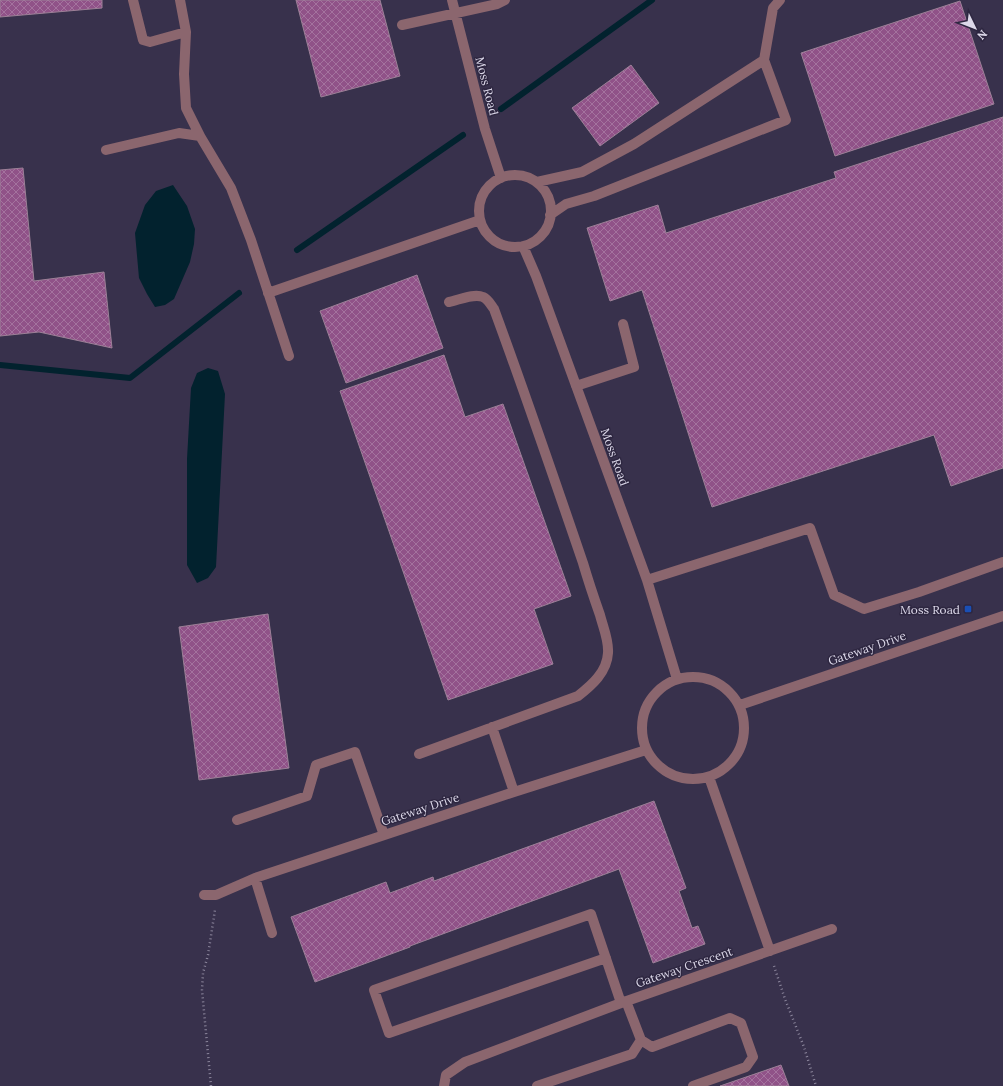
<svg xmlns="http://www.w3.org/2000/svg" width="1003" height="1086" font-family="Lora,serif">
<style>
.water{fill:#02222e}
.lines{fill:none;stroke-linecap:round;stroke-linejoin:round}
.stream{stroke:#02222e;stroke-width:6}
.building{fill:url(#building-cross-hatch);stroke:#9c8097}
.path{stroke:#8c869c;stroke-width:2.5;stroke-dasharray:1 3;stroke-linecap:butt}
.minor{stroke:#8b666e;stroke-width:10}
.transit-dot{fill:#1a4fb4;stroke:#2e2741;stroke-width:1.5}
.labels{text-anchor:middle;dominant-baseline:central;stroke-width:3;stroke-linejoin:round;paint-order:stroke}
.street-label{font-size:12px;fill:#dcd8e9;stroke:#2e2741}
.poi-label{font-size:12px;fill:#dcd8e9;stroke:#2e2741;text-anchor:end}
</style>
<defs>
<pattern id="building-cross-hatch" width="8" height="8" patternUnits="userSpaceOnUse"><rect width="8" height="8" fill="#905288"/><path d="M0 0l8 8M0 8l8-8" fill="none" stroke="#a4729e"/></pattern>
</defs>
<rect width="100%" height="100%" fill="#38314c"/>
<path class="water" d="M173 185 187 206 195 229 194 244 190 262 174 299 165 305 155 307 147 294 139 278 135 233 145 205 156 191Z
M208 368 218 371 225 394 216 567 208 578 197 583 187 565V459L191 388 197 373Z"/>
<g class="lines">
<path class="stream" d="M501 109 652 0
M297 250 463 135
M0 365 130 378 239 293"/>
</g>
<path class="building" d="M0 0H102V8L0 17Z
M296 0H380L400 76 321 97Z
M960 1 994 104 835 156 801 53Z
M631 65 659 103 600 146 572 108Z
M1003 117V468L951 486 934 435 712 507 642 290 610 301 587 228 658 205 666 233 836 178 834 172Z
M23 168 34 281 104 272 112 348 39 332 0 336V170Z
M417 275 443 348 346 383 320 311Z
M444 355 465 417 503 404 571 596 534 609 553 664 448 700 340 391Z
M268 614 289 768 199 780 179 627Z
M654 801 686 888 679 891 692 928 698 926 705 944 653 963 619 869 410 946V947L315 982 291 917 386 882 390 893 433 877 434 881Z
M781 1065 789 1086H720Z"/>
<g class="lines">
<path class="path" d="M774 966 785 999 804 1047 816 1086
M211 1086 202 990 203 973 208 955 215 910"/>
<path class="minor" d="M133 0 143 40 150 42 186 32
M180 0 186 32 184 74 186 108 200 136
M452 0 485 129 501 178
M402 25 497 4 505 0
M106 150 179 133 200 136 231 188 251 240 289 356
M479 211a36 36 0 1 1 72 0a36 36 0 1 1-72 0Z
M537 182 582 172 634 144 764 60
M550 215 566 204 594 196 786 120 764 60 773 8 780 0
M523 246 536 276 647 580 677 679
M268 293 480 220
M576 386 634 367 623 324
M647 580 810 528 834 595 864 609 919 592 1003 562
M642 728a51 51 0 1 1 102 0a51 51 0 1 1-102 0Z
M740 705 1003 616
M492 727 514 792
M419 754 578 696C592 685 607 672 608 653 609 640 603 627 600 615 594 598 588 580 583 563 554 478 525 393 494 309 491 305 488 299 483 297 474 293 459 300 449 302
M709 777 770 951
M237 820 307 796 316 765 355 752 384 835
M255 878 272 933
M204 895H216L255 878 514 792 646 750
M606 958 389 1033 374 990 591 914 621 1003
M626 1001 641 1040 652 1047 730 1018 741 1023 753 1057 746 1067 693 1086
M444 1086 446 1075 465 1062 621 1003 832 929
M537 1086 632 1054 641 1040"/>
</g>
<rect class="transit-dot" x="964" y="605" width="8" height="8" rx="2"/>
<g class="labels">
<g class="street-label">
<text transform="translate(487 86) rotate(76)">Moss Road</text>
<text transform="translate(615 457) rotate(70)">Moss Road</text>
<text transform="translate(867 648) rotate(-19)">Gateway Drive</text>
<text transform="translate(420 809) rotate(-18)">Gateway Drive</text>
<text transform="translate(684 967) rotate(-19)">Gateway Crescent</text>
</g>
<g class="poi-label">
<text x="960" y="609">Moss Road</text>
</g>
</g>
<g transform="translate(975 28) rotate(133)" stroke="#2e2741" stroke-width="3" paint-order="stroke">
<path d="M0-3L7 15L0 10L-7 15Z" fill="#dcd8e9"/>
<text y="-6" font-size="11" font-weight="bold" text-anchor="middle" fill="#dcd8e9">N</text>
</g>
</svg>
